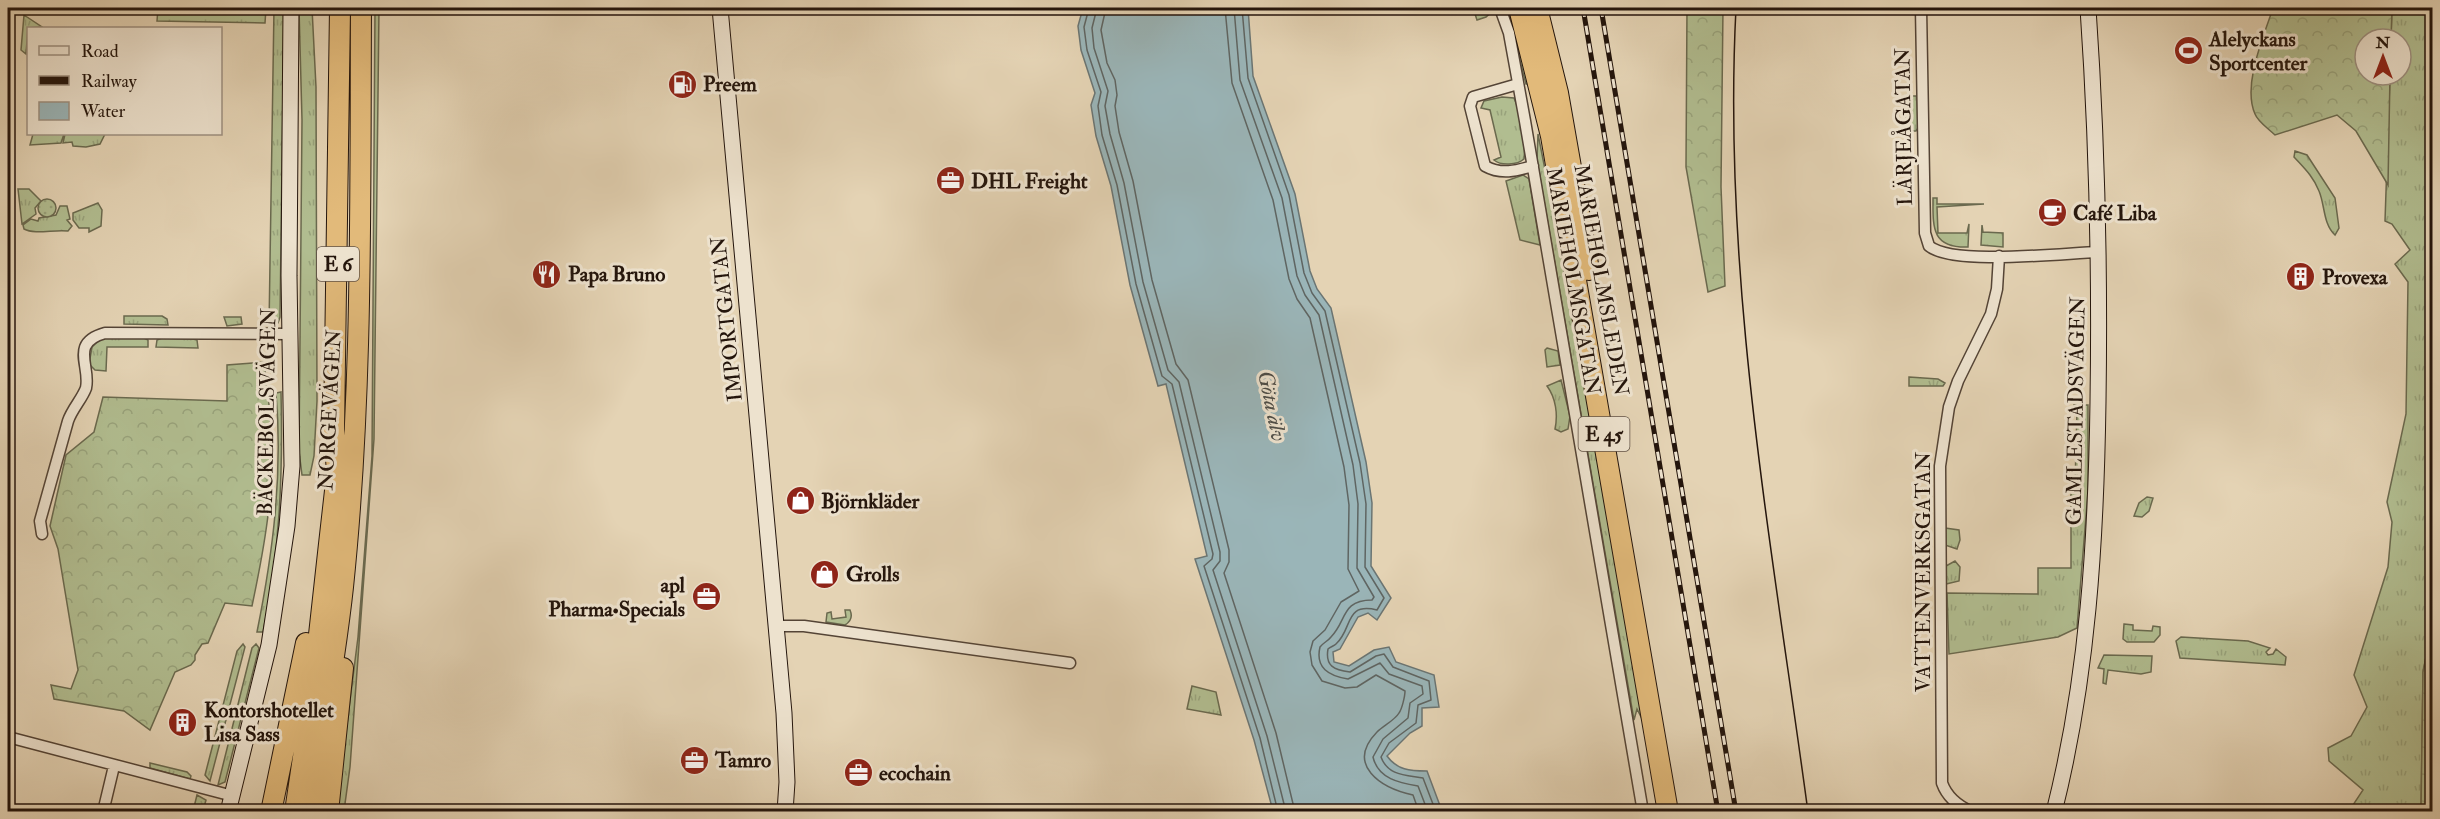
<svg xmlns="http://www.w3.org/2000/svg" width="2440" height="819" font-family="'IM FELL Double Pica',serif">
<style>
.grass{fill:url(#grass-tufts);stroke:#6a694e;stroke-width:1.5}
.forest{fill:url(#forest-crowns);stroke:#6a694e;stroke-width:1.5}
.park{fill:url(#park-dots);stroke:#6a694e;stroke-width:1.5}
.water{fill:#9ab5b8;stroke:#6b7573;stroke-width:1.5}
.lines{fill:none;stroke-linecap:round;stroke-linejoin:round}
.shore{stroke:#5f6562;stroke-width:1.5}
.street-casing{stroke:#544436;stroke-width:13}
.secondary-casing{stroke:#24150c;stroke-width:17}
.highway-casing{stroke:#24150c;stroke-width:22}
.street{stroke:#ede2ce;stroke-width:10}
.secondary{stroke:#ede2ce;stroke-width:15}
.highway{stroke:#e2ba7a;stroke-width:20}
.tram{stroke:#24150c;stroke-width:1.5}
.rail-casing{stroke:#24150c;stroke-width:5}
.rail{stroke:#ede2ce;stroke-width:3;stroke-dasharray:9;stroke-linecap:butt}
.labels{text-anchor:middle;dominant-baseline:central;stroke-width:6;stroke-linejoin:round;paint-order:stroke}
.shield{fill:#ede2ce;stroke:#605246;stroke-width:1.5}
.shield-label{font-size:20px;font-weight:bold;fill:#24150c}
.poi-label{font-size:21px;font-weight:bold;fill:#24150c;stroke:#ede2ce;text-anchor:start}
.street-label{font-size:21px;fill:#24150c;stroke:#ede2ce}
.water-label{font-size:22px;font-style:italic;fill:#4d4d48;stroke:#ede2ce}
</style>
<defs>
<pattern id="grass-tufts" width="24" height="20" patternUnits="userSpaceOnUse" patternTransform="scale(1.5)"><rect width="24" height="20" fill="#b1bd90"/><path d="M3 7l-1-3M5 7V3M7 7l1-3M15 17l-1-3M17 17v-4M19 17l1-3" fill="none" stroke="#98a27b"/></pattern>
<pattern id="forest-crowns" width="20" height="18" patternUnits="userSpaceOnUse" patternTransform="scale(1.5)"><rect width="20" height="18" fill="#b1bd90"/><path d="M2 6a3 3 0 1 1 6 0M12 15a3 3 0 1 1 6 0" fill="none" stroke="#98a27b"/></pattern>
<pattern id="park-dots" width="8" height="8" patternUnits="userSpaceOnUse" patternTransform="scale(1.5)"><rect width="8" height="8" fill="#b1bd90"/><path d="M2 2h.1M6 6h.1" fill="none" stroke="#98a27b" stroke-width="1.8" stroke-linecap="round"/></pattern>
</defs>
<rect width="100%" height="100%" fill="#e4d3b4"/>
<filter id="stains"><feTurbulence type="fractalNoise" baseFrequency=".00333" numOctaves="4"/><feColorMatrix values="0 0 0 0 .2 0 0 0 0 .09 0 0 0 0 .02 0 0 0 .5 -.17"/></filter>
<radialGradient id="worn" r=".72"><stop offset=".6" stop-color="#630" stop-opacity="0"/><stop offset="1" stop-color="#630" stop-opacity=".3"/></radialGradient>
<path class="grass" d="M158 8H266L265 23 157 21Z
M274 8H284L280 317 278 323 269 327Z
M299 8H312L316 87 317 401 314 456 310 475H302L299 451 302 120Z
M375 8H379L374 439 350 767 344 811 336 812 358 637 372 456Z
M1473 8H1494V10L1486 17 1477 20Z
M1506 8 1517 35 1528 84H1526Z
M2392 8H2432V627L2423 672 2421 811H2349L2363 790 2329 761 2328 748 2351 736 2367 707 2354 675 2388 567 2392 522 2387 502 2406 414 2408 282 2395 264 2410 250 2392 224 2385 221 2390 75H2401V39H2391Z
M24 15 42 27 28 28 26 54 21 50Z
M1908 96H1917L1918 128 1916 131H1909C1904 123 1903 104 1908 96Z
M1502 97 1514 98C1521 114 1526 142 1524 159 1517 165 1501 166 1494 160L1501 157 1490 110 1481 108 1484 101Z
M33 134H64L61 143 30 145Z
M65 134H105L100 144 86 147 73 146 72 142 63 143Z
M1538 134 1567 281 1660 811H1658L1643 721 1637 709 1634 720 1537 160Z
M2295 151 2307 155 2335 198 2339 228 2335 235C2323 224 2325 205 2319 191 2313 176 2304 168 2294 157Z
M1523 175 1529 179 1540 245 1520 240 1506 181Z
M18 189H29L41 201 35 208 36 214 22 224Z
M1933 198H1937V204H1984L1937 207 1938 233H1967L1969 224 1968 247C1931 248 1933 227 1933 198Z
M98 203 102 210 101 226 89 232V228H79L73 220V213Z
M60 206H67L70 219 67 220 72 226 68 231C55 229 35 235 24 229L23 225 31 219 38 221 39 218 56 215Z
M1982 225 1983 232 2003 233V247L1981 245Z
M162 316 167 319 168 325 124 324V316Z
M224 317H241L242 324 227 326Z
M103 337 144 338 148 340V347H107L106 371 95 370 89 364 92 347Z
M162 338 193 339 197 340 198 348 156 347 157 340Z
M1547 348 1558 351 1560 365 1547 367 1545 350Z
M1909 377 1938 379 1945 383 1943 386H1909Z
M1561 380 1570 416 1568 429 1561 432 1555 429C1558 415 1556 398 1547 386Z
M281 392C283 473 280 552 263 632H257C273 552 283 475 276 393Z
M2074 405H2088V491L2077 628 2058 637 1949 654 1947 593 2038 594V568H2071V485H2075L2077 410 2074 409Z
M2147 497 2153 498 2149 511 2142 517 2134 516 2139 503Z
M1945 528 1959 530 1960 540 1957 549 1945 545Z
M1955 561 1960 567 1959 581 1946 584V566Z
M845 610H850C853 617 850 622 845 625L826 622 827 613 831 612 832 619 846 617Z
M2124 624 2133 625V630L2152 631 2153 626 2160 627V635L2154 642H2127L2123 639Z
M2181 637 2248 641 2270 648 2266 652 2268 655 2273 654 2276 649 2286 657 2285 665 2180 658 2176 641Z
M243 644 245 647 210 781 205 775 237 651Z
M256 644 259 648 225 782 218 785 252 648Z
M2104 655 2152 656 2151 672 2141 674 2108 670 2106 684 2103 683 2104 669 2098 668Z
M1192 686 1216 692 1221 715 1187 709Z
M150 763 187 772 191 776 190 779 150 768Z
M197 795 206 800 203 811H193Z"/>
<path class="forest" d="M1687 8H1723L1721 187 1725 286 1708 292 1686 167Z
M2273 8H2392L2391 39H2365V75H2390L2388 185 2356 131 2337 115 2275 135C2269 129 2258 122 2255 114 2242 85 2264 36 2273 8Z
M264 362C267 385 270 408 271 431 275 490 264 549 252 606L225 603 208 643 202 644 195 655V660L191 665 175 672 150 730 124 711 54 699 51 685 71 689 78 670 58 549 50 526 66 455 94 432 103 397 227 401V365Z
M2432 627V811H2421L2423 672Z"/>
<path class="park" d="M38 208a9 9 0 1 1 18 0a9 9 0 1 1-18 0Z"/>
<path class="water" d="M1083 8H1248L1253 76 1295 194 1310 271 1317 289 1331 308 1366 462 1372 503 1371 566 1391 598 1377 620 1368 613 1358 617 1340 649 1333 652 1334 662 1349 666 1374 650 1389 647 1396 662 1434 675 1439 707 1422 708V726L1410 733 1387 756C1397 770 1410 771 1427 771L1442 811H1273L1254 740 1195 559 1207 556 1166 384 1158 386 1130 285 1111 186 1096 136 1091 105 1095 93 1081 50 1078 26Z"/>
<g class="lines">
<path class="shore" d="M1089 8 1084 27 1087 50 1101 92 1098 106 1102 135 1117 185 1136 284 1162 376 1172 384 1213 554 1212 559 1204 566 1260 738 1278 812
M1097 8 1092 28 1094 48 1108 91 1105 106 1110 134 1124 183 1143 282 1168 370 1179 382 1220 552V561L1213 570 1267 736 1286 812
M1106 8 1101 30 1107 63 1115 80 1117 95 1115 106 1119 132 1133 181 1152 280 1176 364 1188 380 1229 550V562L1224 573 1276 733 1295 812
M1225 8 1232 83 1273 200 1289 279 1297 299 1310 318 1344 467 1349 505 1348 569 1359 591 1341 602 1325 630 1313 641 1310 652 1312 665 1322 681 1345 688 1357 687 1376 675 1405 691C1405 696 1402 709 1399 713 1395 720 1383 726 1377 732 1345 765 1381 788 1413 795L1419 812
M1234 8 1240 80 1282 198 1297 276 1305 295 1319 315 1353 465 1358 504 1357 568 1374 597 1372 600C1341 600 1347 621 1331 637 1328 641 1324 642 1320 647 1315 668 1329 676 1348 679L1380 663 1389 674 1422 686 1423 694 1410 703 1408 718 1383 739 1373 757C1378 779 1400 783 1418 786L1428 812
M1242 8 1248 78 1289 195 1304 273 1312 293 1325 311 1360 463 1366 504 1365 567 1384 598 1377 610C1344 602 1353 629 1336 644 1334 646 1330 647 1328 649 1325 666 1334 670 1350 672L1376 656 1384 654 1393 667 1429 681 1431 700 1418 705 1416 723 1389 743 1381 757C1388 776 1406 775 1423 778L1436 812"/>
<defs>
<path id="street" d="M1500 8 1509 33 1525 121 1643 812
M1921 8 1925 233 1929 246C1953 266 2064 253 2098 252
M1518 84 1473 97 1470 106 1485 166C1501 175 1516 171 1533 166
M42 534 40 521 68 421C72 409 82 399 86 388 91 366 69 343 105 333L291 334
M776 626H804L1070 663
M8 737 233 796
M103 812 114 766
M1972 812C1958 806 1947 797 1942 783L1940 466 1949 407 1958 381 1991 314 1997 289 1999 256"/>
<path id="secondary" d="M720 8 784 713 787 782 785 812
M228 812 269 645 287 526 292 466 289 276 291 8
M2054 812C2088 677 2096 541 2098 402 2100 270 2097 139 2088 8"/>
<path id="highway" d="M1519 8 1551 136 1668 812
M1537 8 1558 93 1589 270
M271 812 306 643
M295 812 313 689 329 544 337 473 334 430 340 8
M309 812C321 737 335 662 343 587 363 395 360 201 361 8
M328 812 343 668"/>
</defs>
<use href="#street" class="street-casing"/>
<use href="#secondary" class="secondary-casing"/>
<use href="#highway" class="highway-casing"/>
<use href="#street" class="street"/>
<use href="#secondary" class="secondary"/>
<use href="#highway" class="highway"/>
<path class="tram" d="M1736 8C1722 278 1772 545 1808 812"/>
<defs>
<path id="rail" d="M1583 8 1718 812
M1601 8 1736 812"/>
</defs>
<use href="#rail" class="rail-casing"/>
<use href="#rail" class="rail"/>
</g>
<defs>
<symbol id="stadium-disc" viewBox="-11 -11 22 22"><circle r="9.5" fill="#8f2418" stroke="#ede2ce"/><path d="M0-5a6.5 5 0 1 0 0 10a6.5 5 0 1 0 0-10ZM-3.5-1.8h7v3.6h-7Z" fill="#fff"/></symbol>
<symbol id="fuel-disc" viewBox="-11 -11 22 22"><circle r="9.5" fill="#8f2418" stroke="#ede2ce"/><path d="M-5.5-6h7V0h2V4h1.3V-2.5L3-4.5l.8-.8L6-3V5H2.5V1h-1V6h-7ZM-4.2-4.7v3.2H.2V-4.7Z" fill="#fff"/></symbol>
<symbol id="office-disc" viewBox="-11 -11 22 22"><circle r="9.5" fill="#8f2418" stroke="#ede2ce"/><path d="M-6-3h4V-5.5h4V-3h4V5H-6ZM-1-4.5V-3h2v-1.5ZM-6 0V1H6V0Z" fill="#fff"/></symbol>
<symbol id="cafe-disc" viewBox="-11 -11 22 22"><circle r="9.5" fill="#8f2418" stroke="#ede2ce"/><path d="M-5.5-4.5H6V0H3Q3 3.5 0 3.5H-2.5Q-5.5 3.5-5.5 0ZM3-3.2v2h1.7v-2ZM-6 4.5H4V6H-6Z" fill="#fff"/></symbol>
<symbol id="restaurant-disc" viewBox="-11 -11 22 22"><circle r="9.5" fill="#8f2418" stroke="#ede2ce"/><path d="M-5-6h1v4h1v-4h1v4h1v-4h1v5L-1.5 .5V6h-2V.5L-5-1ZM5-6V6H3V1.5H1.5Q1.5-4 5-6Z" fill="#fff"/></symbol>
<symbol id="building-disc" viewBox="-11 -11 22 22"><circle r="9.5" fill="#8f2418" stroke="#ede2ce"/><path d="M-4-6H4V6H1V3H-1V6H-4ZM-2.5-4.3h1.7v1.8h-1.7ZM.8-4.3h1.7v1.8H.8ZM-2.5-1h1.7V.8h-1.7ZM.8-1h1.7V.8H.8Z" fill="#fff"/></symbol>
<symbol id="shop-disc" viewBox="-11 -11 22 22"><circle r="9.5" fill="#8f2418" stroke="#ede2ce"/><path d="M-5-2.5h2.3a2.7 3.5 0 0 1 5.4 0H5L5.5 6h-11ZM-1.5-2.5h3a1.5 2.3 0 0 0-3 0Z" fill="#fff"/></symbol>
</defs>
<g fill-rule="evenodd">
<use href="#stadium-disc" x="2172" y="34" width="33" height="33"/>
<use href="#fuel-disc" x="666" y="68" width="33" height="33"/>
<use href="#office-disc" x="934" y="164" width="33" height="33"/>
<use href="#cafe-disc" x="2036" y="196" width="33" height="33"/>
<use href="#restaurant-disc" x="530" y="258" width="33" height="33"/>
<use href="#building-disc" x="2284" y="260" width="33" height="33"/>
<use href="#shop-disc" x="784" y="484" width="33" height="33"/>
<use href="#shop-disc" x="808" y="558" width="33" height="33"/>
<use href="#office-disc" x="690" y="580" width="33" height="33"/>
<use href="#building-disc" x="166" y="706" width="33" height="33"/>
<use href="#office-disc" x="678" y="744" width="33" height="33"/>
<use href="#office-disc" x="842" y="756" width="33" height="33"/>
</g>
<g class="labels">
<g class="shield">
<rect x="317" y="247" width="42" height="34" rx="4.5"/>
<rect x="1578.5" y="417" width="51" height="34" rx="4.5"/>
</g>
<g class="shield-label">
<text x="338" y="264">E 6</text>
<text x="1604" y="434">E 45</text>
</g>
<g class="poi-label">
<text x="2209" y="39">Alelyckans<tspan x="2209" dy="24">Sportcenter</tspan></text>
<text x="703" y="84">Preem</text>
<text x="971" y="181">DHL Freight</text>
<text x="2073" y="213">Café Liba</text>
<text x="568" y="274">Papa Bruno</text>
<text x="2322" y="277">Provexa</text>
<text x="821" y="501">Björnkläder</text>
<text x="846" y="574">Grolls</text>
<text x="685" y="585" text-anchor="end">apl<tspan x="685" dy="24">Pharma•Specials</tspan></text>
<text x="204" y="710">Kontorshotellet<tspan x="204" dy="24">Lisa Sass</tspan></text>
<text x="715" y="760">Tamro</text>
<text x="879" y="773">ecochain</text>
</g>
<g class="street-label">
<text transform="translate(1904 127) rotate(-91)">LÄRJEÅGATAN</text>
<text transform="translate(1601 280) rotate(80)">MARIEHOLMSLEDEN</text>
<text transform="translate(1573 281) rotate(80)">MARIEHOLMSGATAN</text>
<text transform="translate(727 319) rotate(-96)">IMPORTGATAN</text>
<text transform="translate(330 410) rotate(-87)">NORGEVÄGEN</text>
<text transform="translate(2076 411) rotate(-89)">GAMLESTADSVÄGEN</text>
<text transform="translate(267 412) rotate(-89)">BÄCKEBOLSVÄGEN</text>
<text transform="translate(1923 572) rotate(-90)">VATTENVERKSGATAN</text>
</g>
<g class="water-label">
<text transform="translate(1272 406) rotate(78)">Göta älv</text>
</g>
</g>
<rect width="2440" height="819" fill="none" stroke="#e4d3b4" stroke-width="30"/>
<rect x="9" y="9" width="2422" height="801" fill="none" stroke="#24150c" stroke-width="3"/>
<rect x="15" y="15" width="2410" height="789" fill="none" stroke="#24150c" stroke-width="1.5"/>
<rect x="27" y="27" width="195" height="108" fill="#ede2ce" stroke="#9d9080" stroke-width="1.5"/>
<rect x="39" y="46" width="30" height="9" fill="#ede2ce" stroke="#9d9080" stroke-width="1.5"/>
<text x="81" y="57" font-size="18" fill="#24150c">Road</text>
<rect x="39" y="76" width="30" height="9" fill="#24150c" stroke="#9d9080" stroke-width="1.5"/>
<text x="81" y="87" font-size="18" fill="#24150c">Railway</text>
<rect x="39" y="102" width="30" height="18" fill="#9ab5b8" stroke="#9d9080" stroke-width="1.5"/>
<text x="81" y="117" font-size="18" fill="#24150c">Water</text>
<g transform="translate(2383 57)"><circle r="28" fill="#ede2ce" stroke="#9d9080" stroke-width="1.5"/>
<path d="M0-4.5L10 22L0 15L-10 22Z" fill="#8f2418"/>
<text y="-9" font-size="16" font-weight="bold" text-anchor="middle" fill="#24150c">N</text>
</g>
<rect width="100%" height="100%" filter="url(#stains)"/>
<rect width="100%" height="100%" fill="url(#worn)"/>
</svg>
